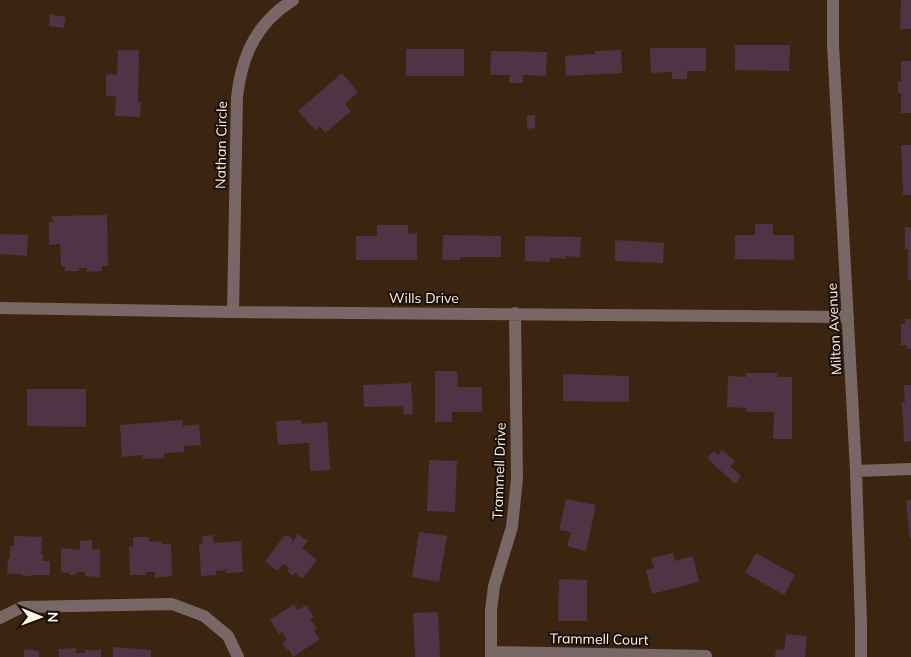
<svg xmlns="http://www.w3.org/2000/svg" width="911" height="657" font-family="Mulish,sans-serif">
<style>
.building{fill:#503446}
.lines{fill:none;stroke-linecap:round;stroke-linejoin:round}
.minor{stroke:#786764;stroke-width:12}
.labels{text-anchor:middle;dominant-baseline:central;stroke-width:4;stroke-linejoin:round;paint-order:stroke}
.street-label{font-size:14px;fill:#fff2e8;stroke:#1a1008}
</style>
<rect width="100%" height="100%" fill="#3b2410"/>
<path class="building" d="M901 0H911V29H900Z
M50 14 66 17 64 28 49 26Z
M735 45H790L789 71 735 70Z
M650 48H706V71H687V79H672V72L651 73Z
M406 49H464V76H406Z
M118 50H139L138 102H141L140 117 115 116 116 96H106V74L117 75Z
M621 50 622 73 566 76 565 56 595 54V51Z
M491 51 547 52 546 76 523 75V83H509L510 75H490Z
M901 61H911V113H901V93H898V81H901Z
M342 73 358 92 345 104 351 111 325 133 320 126 315 130 298 111Z
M527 115H535V128L527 129Z
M901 145H911V195H903Z
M107 215 108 266H102V271L86 272 87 268H79V271H65V266H61L60 244 49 245V222H53L52 216Z
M755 224H773V235H794V260L735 259V235H755Z
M377 225H408V234L417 233V260H356V236H377Z
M905 227H911V280H908V249H905Z
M0 234 28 235 27 256 0 254Z
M443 235 501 236V257H460V260H442Z
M525 236 581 237 580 257 566 256V259L550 258V262L525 261Z
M615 240 664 243 663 263 615 261Z
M905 319H911V349H907L906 345H901V324H905Z
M435 371H457L458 387H482V412H452V422H435Z
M746 373H777V377H792V439H773L774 412H746V408L727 407 728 376 746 377Z
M563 374 629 376V402L563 401Z
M411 383 413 414 404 415 403 406 364 407 363 385Z
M904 385H911V441L904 442 902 402H905Z
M27 389H86V427L27 426Z
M182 420 183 426 199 424 201 445 184 446V452L164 453V458L143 459V455L122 457 120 425Z
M301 420 302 424 327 422 330 470 310 471 309 443 278 445 276 421Z
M722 450 735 461 730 466 741 476 735 484 707 458 714 451 718 455Z
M429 460 457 461 455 512 427 511Z
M566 499 596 505 586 551 567 546 571 532 559 530Z
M911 500V538H910L906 501Z
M419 532 447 536 439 582 412 577Z
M298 534 308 541 302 548 317 560 302 579 295 573 293 576 287 571 289 568 283 564 277 571 265 561 285 535 287 536 288 535 293 539 291 544Z
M213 535 214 543 241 541 243 572 226 573V569H224L225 571H218V570H216V575L201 576 199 544 203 543 202 536Z
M14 536 42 537 41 554H43V561H50V575H31V576H23V574H7L8 559H10V546H14Z
M133 537H149V542L162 541V544H171L172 576 155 578V572H146V575H130L129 546 133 547Z
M92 540V550L100 549V577L85 576V572H77L76 575H70L69 572H67V573H63V572H61V548L80 550V541Z
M673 553 675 561 693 556 699 582 652 594 646 570 654 568 651 558Z
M756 553 795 575 784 595 745 573Z
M559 579 587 580V621H558Z
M294 604 298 610 306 605 314 617 310 619 317 629 314 631 320 639 293 657 288 649 287 650 282 643 287 639 282 632 279 634 270 620Z
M438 612 440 657H415L413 613Z
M786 634 807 636 805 657H775L776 649 784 650Z
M113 647 151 650V657H113Z
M76 648V653H85V650H101V657H59V649Z
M24 649 39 651V657H24Z"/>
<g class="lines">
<path class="minor" d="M833 0V45L856 471 861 624V657
M0 308 233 312 848 317
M233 312 237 97C241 63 251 34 278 11 282 7 288 4 293 0
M856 471 911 469
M0 618 22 607 172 604 204 616 228 636 238 657
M491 652 706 656
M491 657V610L494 586 512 527 517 479 515 313"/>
</g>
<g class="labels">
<g class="street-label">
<text transform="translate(221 145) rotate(-89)">Nathan Circle</text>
<text x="424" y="298">Wills Drive</text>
<text transform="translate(834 329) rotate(-93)">Milton Avenue</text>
<text transform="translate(499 471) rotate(-88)">Trammell Drive</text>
<text transform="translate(599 639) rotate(1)">Trammell Court</text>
</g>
</g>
<g transform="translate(40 617) rotate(91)" stroke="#1a1008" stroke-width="4" paint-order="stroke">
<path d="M0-4L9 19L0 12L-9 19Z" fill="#fff2e8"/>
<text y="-8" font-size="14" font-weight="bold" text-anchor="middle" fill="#fff2e8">N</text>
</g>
</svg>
